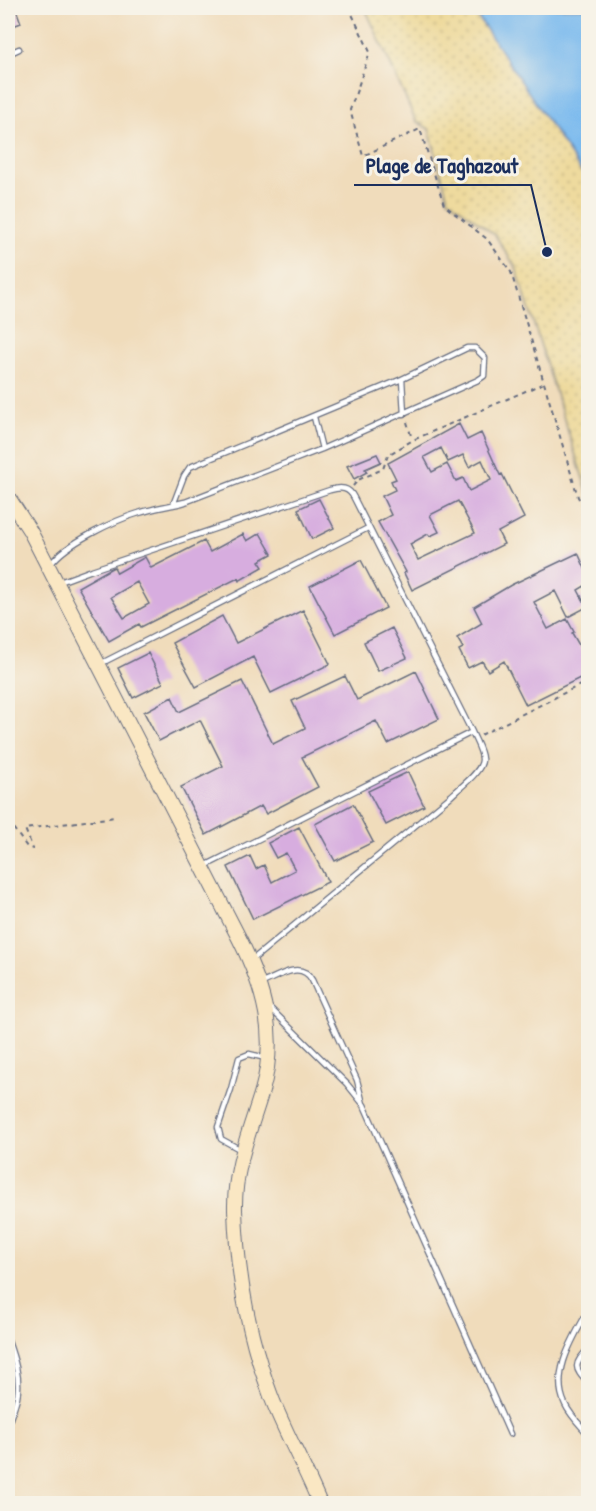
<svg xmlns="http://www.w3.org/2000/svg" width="596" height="1511" font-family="'Patrick Hand',sans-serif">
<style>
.sand{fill:url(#sand-dots);stroke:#84847e;stroke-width:1.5}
.water{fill:#7abaee;stroke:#4a74a6;stroke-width:1.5}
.building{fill:#d7addf;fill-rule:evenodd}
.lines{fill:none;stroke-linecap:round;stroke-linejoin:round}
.lane-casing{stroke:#666c7f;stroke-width:7}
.secondary-casing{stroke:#666c7f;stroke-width:16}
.path{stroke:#666c7f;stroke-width:2;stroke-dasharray:4.5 4.5;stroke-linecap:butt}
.lane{stroke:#fff;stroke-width:4.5}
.secondary{stroke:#fae7c3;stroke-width:14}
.leader{fill:none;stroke:#1b2f5e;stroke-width:2}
.callout-dot{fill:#1b2f5e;stroke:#f7f3e8;stroke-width:2}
.callout-label{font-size:22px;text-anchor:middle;font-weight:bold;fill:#1b2f5e;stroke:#f7f3e8;stroke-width:6;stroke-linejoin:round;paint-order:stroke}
</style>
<defs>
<pattern id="sand-dots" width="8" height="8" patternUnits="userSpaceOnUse" patternTransform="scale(1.5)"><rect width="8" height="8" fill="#eeda9e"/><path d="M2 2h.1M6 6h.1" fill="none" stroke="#ccbb8a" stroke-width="1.8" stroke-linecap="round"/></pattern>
</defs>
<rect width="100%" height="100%" fill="#f7f3e8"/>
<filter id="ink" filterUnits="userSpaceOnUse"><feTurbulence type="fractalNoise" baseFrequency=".0167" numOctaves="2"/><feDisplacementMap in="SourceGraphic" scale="12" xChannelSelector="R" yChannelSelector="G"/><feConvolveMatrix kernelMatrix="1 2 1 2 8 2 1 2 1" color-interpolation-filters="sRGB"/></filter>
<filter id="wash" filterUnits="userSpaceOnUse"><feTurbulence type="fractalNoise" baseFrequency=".008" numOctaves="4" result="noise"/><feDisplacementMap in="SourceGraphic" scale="24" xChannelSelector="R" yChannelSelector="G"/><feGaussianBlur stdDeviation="1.35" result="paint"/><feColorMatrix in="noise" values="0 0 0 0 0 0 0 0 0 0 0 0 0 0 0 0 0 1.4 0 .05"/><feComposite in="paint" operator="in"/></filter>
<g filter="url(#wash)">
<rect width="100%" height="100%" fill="#f0dcbb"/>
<path class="sand" d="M365 8H472L588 181V494L516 268 495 235 448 199 429 129 416 121Z"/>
<path class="water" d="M472 8H588V181Z"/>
<g id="blocks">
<path class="building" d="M16 9 21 23 8 28V12Z
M459 424 467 440 481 433 500 475 502 474 524 518 498 532 504 544 412 590 404 573 406 572 378 522 391 515 382 496 395 490 391 481 396 479 388 463ZM441 448 448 462 463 455 469 467 482 460 491 480 469 491 463 478 456 481 447 464 432 472 424 457ZM458 501 475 533 418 560 410 544 428 534 430 536 439 532 430 515Z
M377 454 381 462 365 469 367 472 354 479 347 466Z
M319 499 334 528 312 539 298 509Z
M260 533 272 554 259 561 263 567 239 581 238 578 141 627 139 624 109 641 78 587 110 569 114 567 117 573 145 557 151 568 204 541 210 552 243 534 247 541ZM137 582 149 604 124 618 111 597Z
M578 553 588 575V584L578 590 587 607 568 617 555 591 534 602 548 629 567 619 574 632 572 633 583 652 588 649V674L526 705 504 661 488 671 482 661 468 668 459 650 463 648 457 638 482 623 474 607 511 585Z
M361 560 386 608 335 634 310 586Z
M303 610 330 664 271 693 253 657 196 687 172 643 222 616 236 643Z
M392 628 407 658 378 671 364 642Z
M148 653 163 683 133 698 118 668Z
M416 671 439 719 388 744 376 721 302 757 318 787 266 814 261 806 206 835 181 787 223 766 200 720 159 741 144 712 172 697 179 712 242 681 273 744 305 728 292 701 345 676 357 700Z
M408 772 424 806 386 825 368 791Z
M353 804 373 842 335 861 315 824Z
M299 827 328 882 253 919 228 867 250 856 256 869 264 865 272 882 295 870 286 853 276 858 268 843Z"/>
</g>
</g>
<g filter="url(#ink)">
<use href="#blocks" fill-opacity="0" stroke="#666c7f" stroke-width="1.5"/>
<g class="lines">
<defs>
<path id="lane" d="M8 54 19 49
M402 379 404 414
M314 417 322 449
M51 564C65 544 115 520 139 513 154 508 170 506 185 502L322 449 478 380 484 376 485 358 475 348H467L402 379 190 467 184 476 173 505
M57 583 92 570 330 490C341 487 349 487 354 498L472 732C475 740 482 751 482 759 483 771 459 788 451 796L252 960
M100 664 368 528
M203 867 472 732
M262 983C279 976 301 960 312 980L357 1080 363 1104
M270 1008 347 1084 364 1105 510 1434
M243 1151 221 1139 218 1127 231 1089 239 1058 249 1054 266 1058
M588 1311C574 1337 550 1373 565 1404 570 1415 580 1425 588 1434
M8 1341C14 1358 21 1378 17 1397 15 1406 11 1415 8 1424
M588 1349C574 1365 573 1367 588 1383"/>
<path id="secondary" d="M8 497 30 531 239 938C264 988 278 1035 262 1091 250 1131 234 1167 235 1210 237 1272 249 1338 271 1396 285 1433 305 1467 320 1504"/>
</defs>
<use href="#lane" class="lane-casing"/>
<use href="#secondary" class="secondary-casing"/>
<path class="path" d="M347 8 351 12 370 52 350 110 363 156 420 129 444 205 487 239 511 272 578 497 588 513
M407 422 412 439
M8 478 9 487
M353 486 358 480 383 469 388 455 413 440 544 383
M481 735 588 681
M8 821 27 847 33 849 25 829 115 817"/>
<use href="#lane" class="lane"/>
<use href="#secondary" class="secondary"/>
</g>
</g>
<path class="leader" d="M547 252L531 185H354"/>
<circle class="callout-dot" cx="547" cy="252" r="6"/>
<g class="callout-label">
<text x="442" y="173">Plage de Taghazout</text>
</g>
<rect width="596" height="1511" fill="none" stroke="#f7f3e8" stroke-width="30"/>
</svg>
